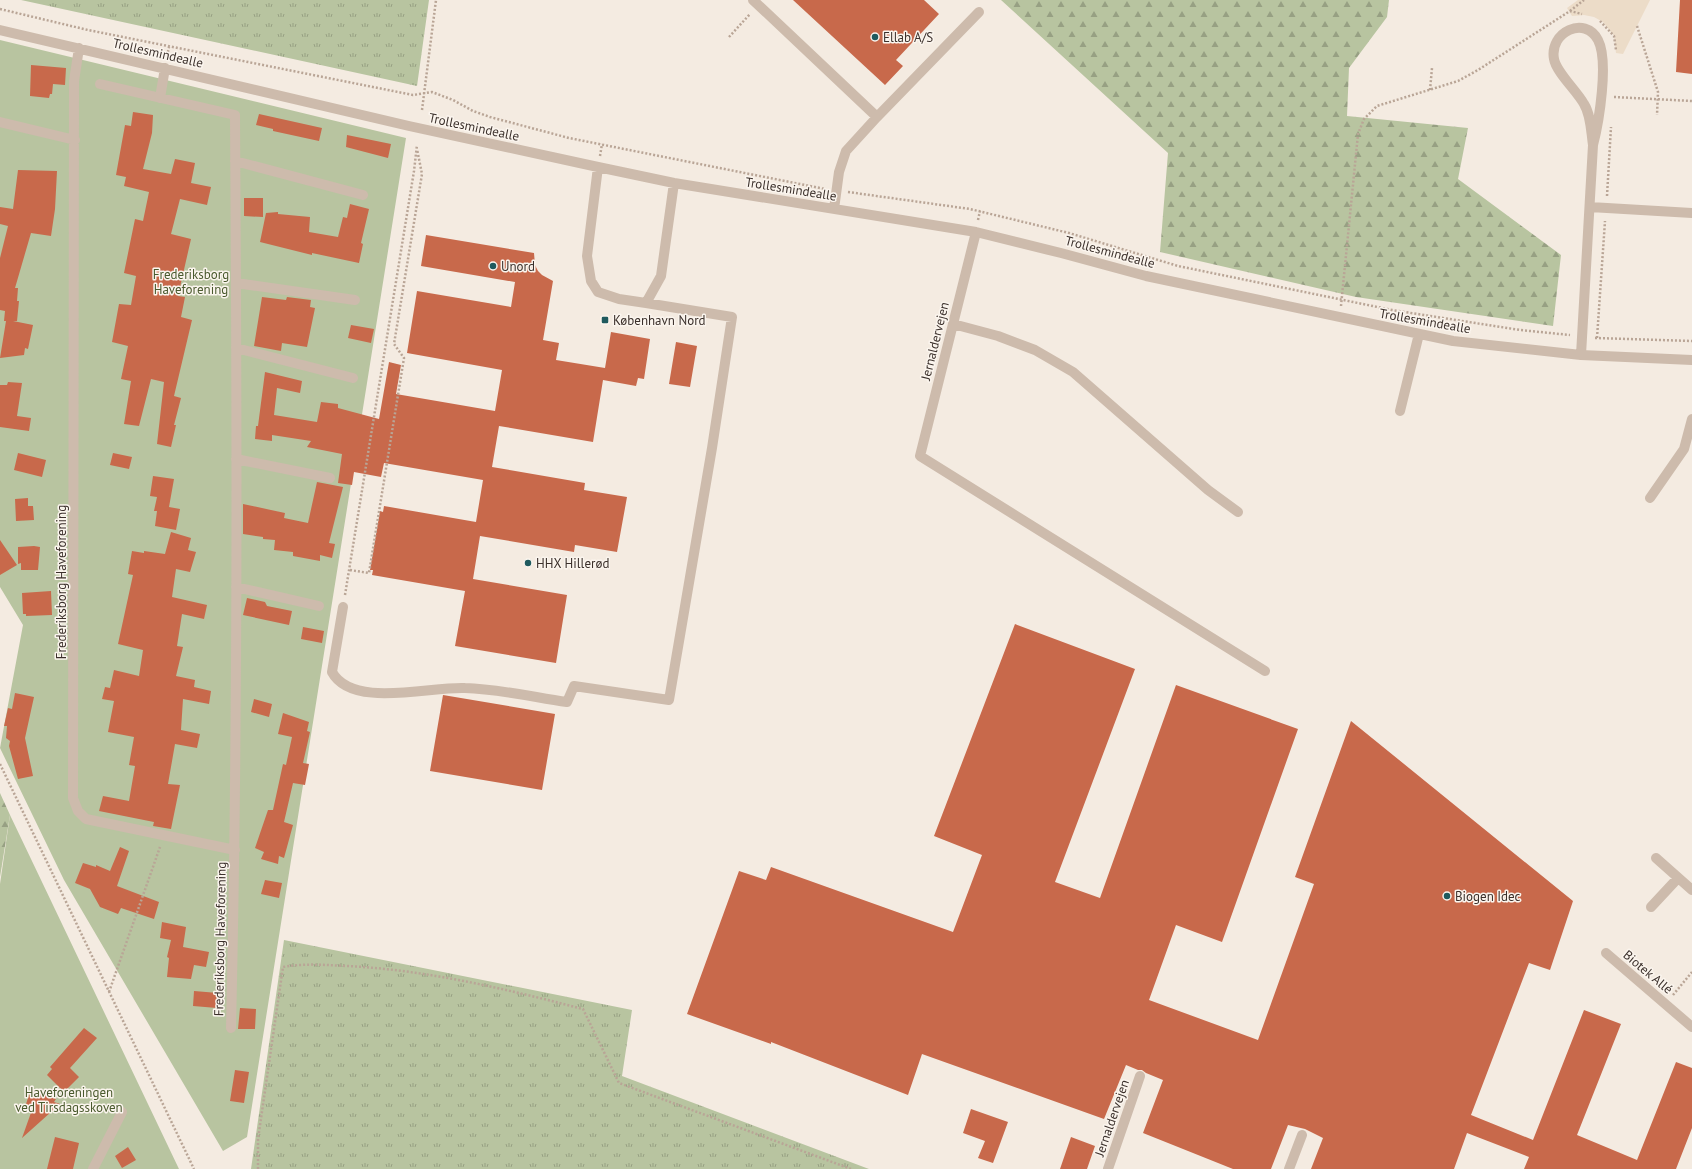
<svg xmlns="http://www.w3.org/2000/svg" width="1692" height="1169" font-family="'PT Sans',sans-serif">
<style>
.grass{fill:url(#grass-tufts)}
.forest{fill:url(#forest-firs)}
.garden{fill:#b8c4a0}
.plaza{fill:#ecdcc8}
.building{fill:#c8694b}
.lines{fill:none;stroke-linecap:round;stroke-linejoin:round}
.path{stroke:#b9a596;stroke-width:2.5;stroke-dasharray:2 2;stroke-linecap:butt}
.minor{stroke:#cdbbac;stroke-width:10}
.poi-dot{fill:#1f5a5e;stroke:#fbf5ee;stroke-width:1.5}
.labels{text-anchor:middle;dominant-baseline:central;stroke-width:3;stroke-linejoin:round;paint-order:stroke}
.poi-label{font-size:13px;fill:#3b302b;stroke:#fbf5ee;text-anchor:start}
.street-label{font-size:13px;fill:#3b302b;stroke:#fbf5ee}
.park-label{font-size:13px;fill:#4a5a2e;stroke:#fbf5ee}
</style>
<defs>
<pattern id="grass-tufts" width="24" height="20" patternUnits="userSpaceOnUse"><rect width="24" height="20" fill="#b8c4a0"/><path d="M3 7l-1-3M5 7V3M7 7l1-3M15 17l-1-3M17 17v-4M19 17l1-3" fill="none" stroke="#97a083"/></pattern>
<pattern id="forest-firs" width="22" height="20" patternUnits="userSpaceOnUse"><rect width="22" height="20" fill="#b8c4a0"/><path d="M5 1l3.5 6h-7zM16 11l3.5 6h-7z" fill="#97a083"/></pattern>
</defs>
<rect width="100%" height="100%" fill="#f4ebe1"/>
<path class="grass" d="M21 0H429L417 86Z
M284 940 632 1010 622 1076 869 1169H251Z"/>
<path class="forest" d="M1001 0H1389L1387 17 1349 68 1347 116 1468 128 1458 179 1561 255 1553 326 1356 297 1160 252 1168 153Z
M0 793 10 815 0 877Z"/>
<path class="garden" d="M0 40 406 138 247 1137 223 1151 64 880 0 748 23 625 0 587Z
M10 815 179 1169H0V884Z"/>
<path class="plaza" d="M1578 0H1650L1623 54 1616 53 1614 36 1603 22 1594 17 1584 15 1572 16 1567 8Z"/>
<path class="building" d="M793 0H924L939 14 896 60 903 66 885 85Z
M1680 0H1692V74L1676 72Z
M31 65 66 68 65 85 53 84 52 94H50L49 98 30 96Z
M133 112 153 115 152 133 143 169 171 174 175 159 195 163 191 183 211 187 207 205 180 199 171 234 191 239 178 296 185 297 181 317 192 320 174 396 181 398 174 425H176L171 447 157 444 164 382 151 379 139 426 124 424 131 381 121 379 128 346 112 342 119 304 131 305 136 276 124 273 135 219 143 221 149 192 124 186 126 177 116 175 125 125 131 126Z
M259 114 322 128 319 141 273 131V129L256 125Z
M347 135 391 144 388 158 346 147Z
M18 170 57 171 55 209 51 236 31 233 15 288H18L17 301H19L17 321H13L33 325 28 349 25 348 24 355 0 358 6 321H4L5 311 0 310V258L8 226 0 224V207L13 209Z
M244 198H263V217L244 216Z
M350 204 369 209 361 243 363 244 359 263 312 253V255L260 242 266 213 278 212V214L310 217 309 232 338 237 343 217 347 218Z
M426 235 534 253 535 265 538 271 542 275 553 281 543 340 559 343 556 360 605 368 611 332 650 339 644 379 638 378 636 386 603 380 593 442 499 426 492 467 585 483 584 490 627 497 617 552 575 545 574 552 480 536 473 579 567 595 556 663 455 646 465 591 372 575 373 570H370L380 511 383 512 384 506 476 522 483 480 384 463 381 477 354 472 352 485 338 483 342 454 307 447 311 441 272 435V441L255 439 256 426H258L265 372 302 381 300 393 277 388 274 415 317 422 321 402 338 404V408L379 419 389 362 401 365 396 394 495 411 502 370 407 353 417 291 511 307 515 282 421 266Z
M262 297 286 300 287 297 311 300 310 307 315 308 307 347 282 343 281 351 254 346Z
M351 325 374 329 371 343 348 338Z
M676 342 697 346 690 387 669 384Z
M8 382 22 383 17 416 31 418 29 431 0 427V385H7Z
M18 453 46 460 42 477 14 470Z
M113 453 132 457 129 469 110 465Z
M153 476 174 479 169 507 180 509 176 530 155 526 157 511H154L157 497 150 496Z
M317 482 343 487 329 543 335 544 332 558 320 555V561L293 556V552L274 550 275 540 263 539V537L243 534V504L285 513 284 518 308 523Z
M28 498V506H33L34 520 16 521 15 499Z
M171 532 191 538 188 550 196 552 190 572 176 569 172 597 207 605 204 619 182 614 177 646 183 647 176 676 195 680 194 687 211 691 209 704 183 699 181 730 200 734 197 748 175 744 168 784 180 785 171 829 153 826 154 822 99 811 103 796 129 801 135 766 129 765 134 737 108 732 114 701 102 699 105 687 110 688 114 670 139 676 143 650 118 644 133 575 128 574 132 551 144 553V551L165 554Z
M0 540 17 565 0 575Z
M34 546 40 547 38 570H21V563L18 564V547Z
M51 591 52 615 26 616V614H23L22 593Z
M247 598 265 602 267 606 292 611 289 625 243 615Z
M1015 624 1135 669 1055 882 1100 898 1176 685 1298 729 1222 942 1176 925 1149 1000 1258 1040 1314 884 1295 877 1351 721 1573 901 1550 970 1529 963 1471 1115 1533 1140 1584 1010 1621 1024 1577 1135 1637 1160 1676 1062 1692 1068V1128L1676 1169H1524L1529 1157 1467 1133 1454 1169H1311L1323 1138 1305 1129 1288 1125 1271 1169H1233L1143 1133 1163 1080 1146 1073 1142 1070H1138L1126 1065 1104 1119 922 1054 908 1095 771 1042V1044L687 1014 739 871 766 880 771 867 953 932 982 855 934 836Z
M303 627 324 631 322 643 301 639Z
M15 693 34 697 25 738 33 776 18 779 9 746 10 741 6 738 7 726H4L8 708 12 709Z
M443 695 555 714 542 790 430 771Z
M254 699 272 704 269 717 251 712Z
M283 713 309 722 307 731 310 732 303 763 309 764 305 785 293 783 284 822 293 825 284 858 279 856 278 864 261 859 264 852 255 848 268 810H273L283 764 286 765 292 737 278 734Z
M120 847 129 851 117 886 159 902 154 919 121 908 118 914 100 907 90 889 75 883 83 863 96 867V865L110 871Z
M265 880 282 883 279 898 261 894Z
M162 922 186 927 183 947 209 952 206 967 194 965 191 979 167 977 169 958 167 957 171 940 160 938Z
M194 991 218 993 217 1008 193 1006Z
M240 1008 256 1009 255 1029H238Z
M84 1028 97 1038 70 1068 79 1077 64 1092 47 1075 52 1069 50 1067Z
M235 1070 249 1072 244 1103 230 1101Z
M31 1089 56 1099 54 1102 60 1104 22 1138 33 1107 26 1104Z
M971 1109 1008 1122 993 1163 978 1158 985 1141 963 1133Z
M55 1137 79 1143 73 1169H47Z
M1071 1137 1095 1146 1087 1169H1060Z
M128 1147 136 1160 122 1168 115 1156Z"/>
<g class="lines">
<path class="path" d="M0 9 88 30 413 95 432 92 453 100 473 111 490 117 569 138 825 189
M1570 11 1584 0
M1600 21 1614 36 1616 50
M1637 26 1658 92 1657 115
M729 37 750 14
M167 56 169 47
M1430 90 1432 68
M1614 97 1692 101
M422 110 436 0
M600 156 602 144
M848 192 970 209 1069 233 1178 266 1392 310 1520 330 1570 335
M1607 196 1611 127
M978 220 980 211
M1341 306 1358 134 1364 119 1377 106 1458 81 1478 70 1570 11 1582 14
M1595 338 1692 341
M1597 338 1605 221
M350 570 369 573 404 358 394 344 422 174 417 149
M345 595 414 171 417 145
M0 764 194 1169
M109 992 160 847
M1673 995 1692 972
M258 1169V1139L283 967C305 963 325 965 347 966 427 970 506 989 583 1009L619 1083 851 1169"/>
<path class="minor" d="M753 0 877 117
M0 30 409 126 598 167 674 183 976 232 1061 253 1146 276 1453 341 1581 355 1692 360
M79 48 74 81 73 798 78 811 86 819 235 850
M100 84 235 115C237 419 238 724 231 1028
M160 98 165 68
M0 122 75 140
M235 161 363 195
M598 167 587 256 591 281 598 292 619 299 646 303 661 276 674 183
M1590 207 1692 213
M834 209 839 172 846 151 877 117 979 12
M976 232 920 456 1265 671
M236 283 355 300
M953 324 998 336 1035 350 1073 372 1208 490 1238 512
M236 348 353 378
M1581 355 1593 145C1599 122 1609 61 1598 40 1585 15 1549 32 1554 59 1556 72 1577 91 1584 104 1591 115 1591 132 1593 145
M1400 411 1419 334
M236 459 330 478
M1650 498 1684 449 1692 419
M236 587 319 606
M343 607 332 672C352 709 431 686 465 688 499 689 533 697 567 702L574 686 669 700 712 448 732 317 646 303
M1656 858 1692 890
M1651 907 1678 878
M1606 953 1692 1027
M93 1169 122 1112
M1108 1169 1140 1076
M1289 1169 1302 1135"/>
</g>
<g class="poi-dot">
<circle cx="875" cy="37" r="4"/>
<circle cx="493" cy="266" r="4"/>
<rect x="601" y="316" width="8" height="8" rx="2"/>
<circle cx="528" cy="563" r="4"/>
<circle cx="1447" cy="896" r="4"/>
</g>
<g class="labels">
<g class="poi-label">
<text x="883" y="37">Ellab A/S</text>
<text x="501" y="266">Unord</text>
<text x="613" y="320">København Nord</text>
<text x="536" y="563">HHX Hillerød</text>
<text x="1455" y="896">Biogen Idec</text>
</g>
<g class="street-label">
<text transform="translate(158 53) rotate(13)">Trollesmindealle</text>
<text transform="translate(474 127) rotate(12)">Trollesmindealle</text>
<text transform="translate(791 189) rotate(9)">Trollesmindealle</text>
<text transform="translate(1110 252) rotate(15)">Trollesmindealle</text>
<text transform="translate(1425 321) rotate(10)">Trollesmindealle</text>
<text transform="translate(935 341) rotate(-76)">Jernaldervejen</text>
<text transform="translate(61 582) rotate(-90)">Frederiksborg Haveforening</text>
<text transform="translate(220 939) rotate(-89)">Frederiksborg Haveforening</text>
<text transform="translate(1648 972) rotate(40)">Biotek Allé</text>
<text transform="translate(1112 1118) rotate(-71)">Jernaldervejen</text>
</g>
<g class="park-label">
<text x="191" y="274">Frederiksborg<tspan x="191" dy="15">Haveforening</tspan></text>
<text x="69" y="1092">Haveforeningen<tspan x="69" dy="15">ved Tirsdagsskoven</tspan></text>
</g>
</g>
</svg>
